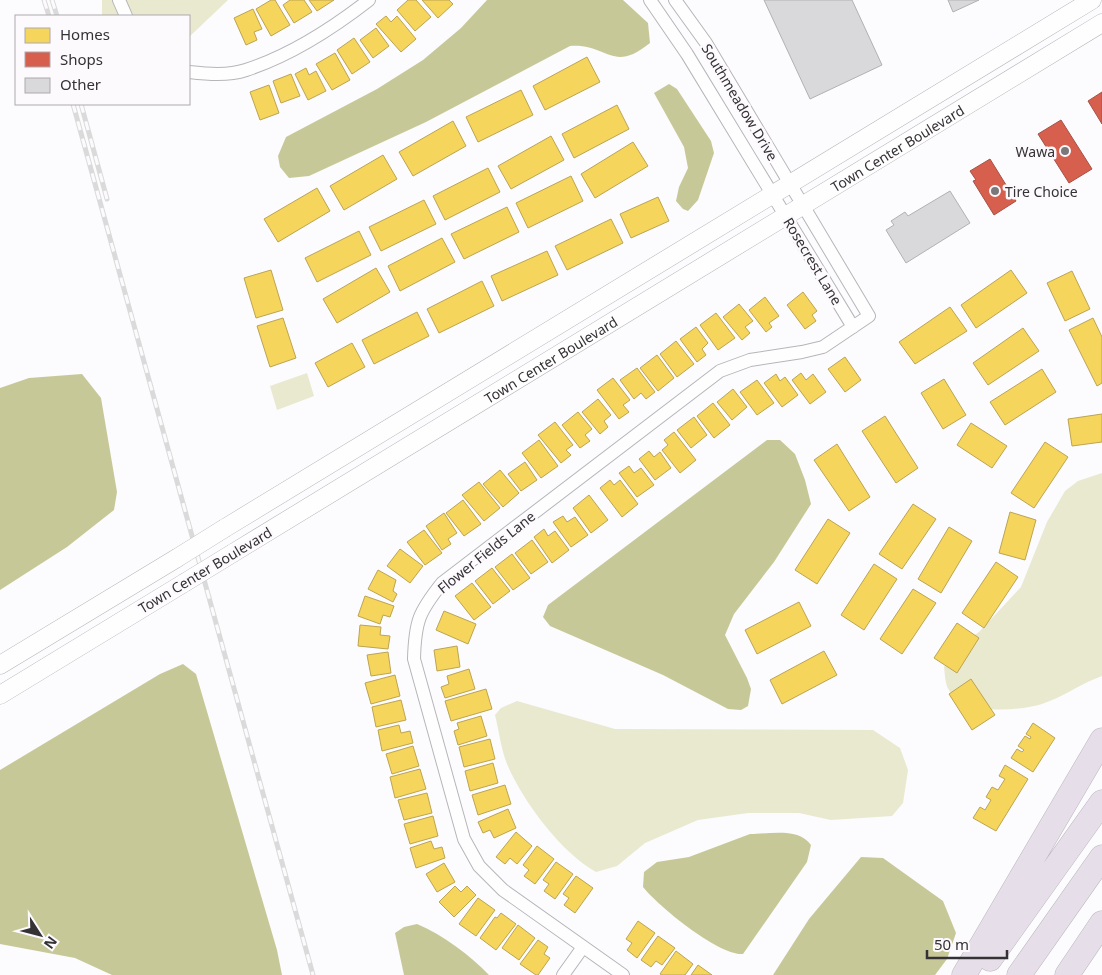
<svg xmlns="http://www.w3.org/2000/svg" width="1102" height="975" font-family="'Noto Sans',sans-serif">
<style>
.green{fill:#e9e9d0}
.water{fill:#c7c898}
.homes{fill:#f6d55c;stroke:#bca451}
.shops{fill:#d6604d;stroke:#a65246}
.building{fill:#d9d8da;stroke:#b2b0b3}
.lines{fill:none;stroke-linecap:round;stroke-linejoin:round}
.minor-casing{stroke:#b7b5b8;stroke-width:14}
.secondary-casing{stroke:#b7b5b8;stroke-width:19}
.motorway-casing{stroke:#bdb5c0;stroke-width:25}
.minor{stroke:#fffeff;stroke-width:12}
.secondary{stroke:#fffeff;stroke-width:18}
.motorway{stroke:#e6dfe9;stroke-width:24}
.rail-casing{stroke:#dadada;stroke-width:5}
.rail{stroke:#fdfafe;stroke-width:3;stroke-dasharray:9;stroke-linecap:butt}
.secondary-bridge-casing{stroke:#b7b5b8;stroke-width:19;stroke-linecap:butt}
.secondary-bridge{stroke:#fffeff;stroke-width:18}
.poi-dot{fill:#7b787c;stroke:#fdfafe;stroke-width:2}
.labels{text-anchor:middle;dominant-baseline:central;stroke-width:5;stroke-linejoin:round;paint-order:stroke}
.street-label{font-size:14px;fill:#353236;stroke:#fdfafe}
.poi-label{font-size:14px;fill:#353236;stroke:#fdfafe;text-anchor:end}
</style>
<rect width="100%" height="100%" fill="#fcfbfd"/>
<path class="green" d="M102 0H228L189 37V16H102Z
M307 373 314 396 277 410 270 386Z
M1102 473V676C1082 683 1063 697 1042 704 1018 711 964 716 949 690 945 685 945 674 944 667L957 647 979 632 1021 587 1047 522 1065 491 1078 481Z
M517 701 615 729 873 730 900 748 908 770 903 803 892 816 831 820 799 813H748L698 820 645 843 617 866 596 872C561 853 522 800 507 764 501 749 499 731 495 715L501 708Z"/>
<path class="water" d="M487 0H623L648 23 650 43C612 74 607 43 570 46L426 122 309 176 289 178 280 167 278 156 286 137 377 89 423 60 461 28Z
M669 84 677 89 711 141 714 153 698 200 688 211 683 209 676 201 679 187 688 168 684 147 654 93Z
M82 374 101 398 117 492 114 510 67 547 0 590V388L29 378Z
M767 440H780L795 454 805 480 811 504 774 562 734 614 725 635 747 678 751 689 748 706 741 710 728 709 663 675 550 626 543 617 548 605Z
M183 664 196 674 277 950 282 975H112L75 958 0 944V770L160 674Z
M750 834C769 834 799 827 811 845L807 862 743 954C719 956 658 906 643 887L644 872 657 862 689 857Z
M861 857 883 858 943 901 956 933 947 959 935 975H773L809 919Z
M417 924C443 935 470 955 489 975H404L395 933 404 927Z"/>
<path class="homes" d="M271 0H275L290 25 271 36 256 9Z
M290 0H304L312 12 294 23 283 5Z
M309 0H334L317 11Z
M408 0H416L431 17 415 31 397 10Z
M422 0H449L453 4 438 18Z
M253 9 262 29 254 32 257 40 246 45 234 18Z
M386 16 391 22 397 16 416 39 401 52 376 24Z
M376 28 389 46 373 58 360 40Z
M354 38 370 62 352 74 337 50Z
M335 53 350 80 332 90 316 64Z
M587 57 600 82 545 110 533 86Z
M306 68 309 75 316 71 326 91 308 100 295 74Z
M291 74 300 96 281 103 273 81Z
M269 85 279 113 260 120 250 92Z
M521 90 533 115 478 142 466 117Z
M617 105 629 129 574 158 562 134Z
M453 121 466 146 413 176 399 152Z
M551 136 564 160 511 189 498 166Z
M633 142 648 166 595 198 581 174Z
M383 155 397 179 344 210 330 186Z
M488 168 500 192 445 220 433 196Z
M571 176 583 201 528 228 516 203Z
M317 188 330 211 278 242 264 219Z
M658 197 669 221 631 238 620 214Z
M424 200 436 224 381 251 369 227Z
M507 207 519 232 464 259 451 234Z
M611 219 623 243 567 270 555 246Z
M359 231 371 255 317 282 305 258Z
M442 238 455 262 400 291 388 266Z
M547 251 558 275 502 301 491 276Z
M376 268 390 292 337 323 323 299Z
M271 270 283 310 256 318 244 278Z
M1011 270 1027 293 976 328 961 305Z
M1072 271 1090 309 1065 321 1047 283Z
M482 281 494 306 439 333 427 309Z
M803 292 817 311 812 315 816 321 805 329 787 305Z
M765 297 779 316 769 323 772 327 766 332 749 310Z
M739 304 753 321 745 327 750 333 742 340 723 317Z
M950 307 967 331 915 364 899 342Z
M417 312 429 336 374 364 362 340Z
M716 313 735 338 718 350 700 325Z
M283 318 296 358 270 367 257 326Z
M1093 318 1102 337V383L1097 386 1069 330Z
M696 327 708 343 702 349 706 355 697 362 680 339Z
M1023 328 1039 351 988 385 973 363Z
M676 341 694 364 677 377 660 354Z
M352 343 365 367 328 387 315 363Z
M657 355 674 378 658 391 640 368Z
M845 357 861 380 845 392 828 369Z
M637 368 655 392 646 399 641 393 634 399 620 380Z
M1042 369 1056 392 1005 425 990 402Z
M801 373 806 380 813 374 826 392 810 404 792 380Z
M776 374 780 381 785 377 798 395 782 407 764 383Z
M613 378 630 400 623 405 629 412 619 419 597 390Z
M944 379 966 415 943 429 921 393Z
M757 380 774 403 757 415 740 392Z
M733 389 747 407 732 420 717 402Z
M598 399 611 415 604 421 608 427 600 434 582 412Z
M713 403 730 425 714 438 697 416Z
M578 412 592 429 585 435 590 441 580 448 562 425Z
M1102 414V442L1072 446 1068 419Z
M885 416 918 468 896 483 862 431Z
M694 417 707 435 691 448 677 430Z
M555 422 573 445 566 450 571 455 561 463 538 435Z
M971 423 1007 446 992 468 957 445Z
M674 432 696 460 680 473 662 450 668 445 664 440Z
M539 440 558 466 541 478 522 453Z
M1045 442 1068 457 1034 508 1011 493Z
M837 444 870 497 849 511 814 460Z
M649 451 654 457 660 452 671 468 655 480 639 459Z
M525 462 537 480 521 491 508 474Z
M629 466 634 473 641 468 654 485 637 497 619 473Z
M500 470 519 493 503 507 483 484Z
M610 480 614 485 620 480 638 504 622 517 600 488Z
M479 482 500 508 484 521 462 495Z
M589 495 608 520 591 533 573 508Z
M463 500 481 524 464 536 446 513Z
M913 504 936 519 902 569 879 554Z
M1010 512 1036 520 1025 560 999 553Z
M444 513 457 533 448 539 451 544 442 550 426 526Z
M563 516 567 522 575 517 588 535 571 547 553 522Z
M828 519 850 533 817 584 795 570Z
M949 527 972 541 941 593 918 579Z
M544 529 548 536 555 531 569 550 552 563 534 537Z
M424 530 442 553 425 565 407 542Z
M532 540 548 562 531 574 515 553Z
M400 549 423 566 410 583 387 566Z
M512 554 530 578 513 590 495 567Z
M996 562 1018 577 984 628 962 613Z
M874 564 897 579 864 630 841 615Z
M492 568 510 591 493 604 475 581Z
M378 570 396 580 393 591 397 594 393 602 368 589Z
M472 583 491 607 474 620 455 596Z
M913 589 936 603 902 654 880 639Z
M365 596 394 606 390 617 383 615 380 624 358 616Z
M799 602 811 626 757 654 745 630Z
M444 611 476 624 468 644 436 630Z
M957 623 979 638 957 673 934 658Z
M360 625 381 627 380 635 390 636 388 649 358 646Z
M457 646 460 667 437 671 434 650Z
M824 651 837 675 782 704 770 680Z
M388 652 391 673 371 676 367 655Z
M469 669 475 689 445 698 441 687 449 684 447 676Z
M395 675 400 696 371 704 365 683Z
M971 679 995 715 972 730 949 694Z
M486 689 492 709 451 721 445 701Z
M401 700 406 720 376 727 372 707Z
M481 716 487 736 458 745 454 731 459 729 457 723Z
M1033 723 1055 738 1033 772 1011 758 1017 749 1022 752 1024 750 1018 746 1025 736 1030 739 1031 737 1026 734Z
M399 725 401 733 410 731 413 743 382 751 378 730Z
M490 739 495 759 464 767 459 747Z
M413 746 419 766 392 774 386 754Z
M493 763 498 783 470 791 465 771Z
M1005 765 1028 779 996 831 973 818 980 807 985 810 991 800 986 797 992 787 998 790 1005 779 999 776Z
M420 769 426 789 395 798 390 777Z
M505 785 511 804 478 815 472 795Z
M427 793 432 813 404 820 398 800Z
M508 809 516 828 494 838 490 830 483 833 478 822Z
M433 816 438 836 410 844 404 824Z
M516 832 532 846 517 864 510 858 505 864 496 857Z
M431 841 434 849 442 847 445 858 416 868 410 848Z
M537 846 554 859 535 884 524 876 529 870 523 865Z
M556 862 573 874 555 899 544 891 549 884 543 880Z
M444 863 455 882 437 892 426 874Z
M576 876 593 888 575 913 564 905 569 898 563 894Z
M455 886 461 892 467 886 476 895 454 917 439 902Z
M478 898 495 910 476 936 459 924Z
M501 913 516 924 496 950 480 938 495 917 497 918Z
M638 921 655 933 637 958 627 950 632 943 626 939Z
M518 925 535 938 519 960 502 948Z
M658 936 675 948 662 965 656 961 651 967 641 960Z
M538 940 548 947 544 954 550 958 538 975H536L520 964Z
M676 951 693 964 685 975H662L660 974Z
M698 965 712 975H691Z"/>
<path class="shops" d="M1102 92V124L1088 101Z
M1061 120 1092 169 1069 183 1038 134Z
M990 159 1016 201 994 215 973 181 976 180 970 171Z"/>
<path class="building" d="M764 0H852L882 65 810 99Z
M948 0H979L953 12Z
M950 191 970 223 906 263 886 230 894 225 891 221 905 212 908 216Z"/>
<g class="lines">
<defs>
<path id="minor" d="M119 0 126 16
M650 0 687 54 853 327
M189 72C207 74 228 76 246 70 289 56 333 28 369 0
M563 975 583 947
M623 975 503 890 479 866 464 839 414 659C415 621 419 612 442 583L720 371 750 360 802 352 823 347 869 316 706 43 675 0"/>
<g id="secondary">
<path d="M225 528 1092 0"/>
<path id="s1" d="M233 553 1102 23"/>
<path d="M0 665 177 558"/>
<path d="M0 695 184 583"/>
</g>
<path id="motorway" d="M990 959 1102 802
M964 975 1102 740
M1019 975 1102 857
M1067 975 1102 923"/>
</defs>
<use href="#minor" class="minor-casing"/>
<use href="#secondary" class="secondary-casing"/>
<use href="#motorway" class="motorway-casing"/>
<use href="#minor" class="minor"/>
<use href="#secondary" class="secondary"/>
<use href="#motorway" class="motorway"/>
<defs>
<path id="rail" d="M44 0 49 16
M52 0 57 16
M73 104 313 975
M81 104 107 199"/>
</defs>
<use href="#rail" class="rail-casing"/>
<use href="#rail" class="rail"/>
<defs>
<path id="secondary-bridge" d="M177 558 225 528
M184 583 233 553"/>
</defs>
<use href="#secondary-bridge" class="secondary-bridge-casing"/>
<use href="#secondary-bridge" class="secondary-bridge"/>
</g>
<g class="poi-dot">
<circle cx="1065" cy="151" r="5"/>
<circle cx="995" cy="191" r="5"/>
</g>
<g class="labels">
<g class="street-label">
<text transform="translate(740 102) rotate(59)">Southmeadow Drive</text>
<text stroke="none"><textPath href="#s1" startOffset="778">Town Center Boulevard</textPath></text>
<text transform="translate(813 261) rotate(59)">Rosecrest Lane</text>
<text stroke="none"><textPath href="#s1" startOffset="372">Town Center Boulevard</textPath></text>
<text transform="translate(486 552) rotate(-39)">Flower Fields Lane</text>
<text transform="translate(205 570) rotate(-31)">Town Center Boulevard</text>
</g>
<g class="poi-label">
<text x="1055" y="151">Wawa</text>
<text x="1005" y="191" text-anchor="start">Tire Choice</text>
</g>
</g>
<rect x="15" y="15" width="175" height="90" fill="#fdfafe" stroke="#adaaae"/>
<rect x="25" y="28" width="25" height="15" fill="#f6d55c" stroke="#adaaae"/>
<text x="60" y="40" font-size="15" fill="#353236">Homes</text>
<rect x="25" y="52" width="25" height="15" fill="#d6604d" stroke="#adaaae"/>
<text x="60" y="65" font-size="15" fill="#353236">Shops</text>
<rect x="25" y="78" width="25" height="15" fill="#d9d8da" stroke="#adaaae"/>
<text x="60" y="90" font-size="15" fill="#353236">Other</text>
<g transform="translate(40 935) rotate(126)" stroke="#fdfafe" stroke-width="4" paint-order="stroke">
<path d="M0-4L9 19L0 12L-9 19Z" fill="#353236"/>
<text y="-8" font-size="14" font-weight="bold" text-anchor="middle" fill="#353236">N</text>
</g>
<path d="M927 950v8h80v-8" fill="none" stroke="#353236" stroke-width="2.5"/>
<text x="934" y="950" font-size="15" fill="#353236" stroke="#fdfafe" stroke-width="4" paint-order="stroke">50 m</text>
</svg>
